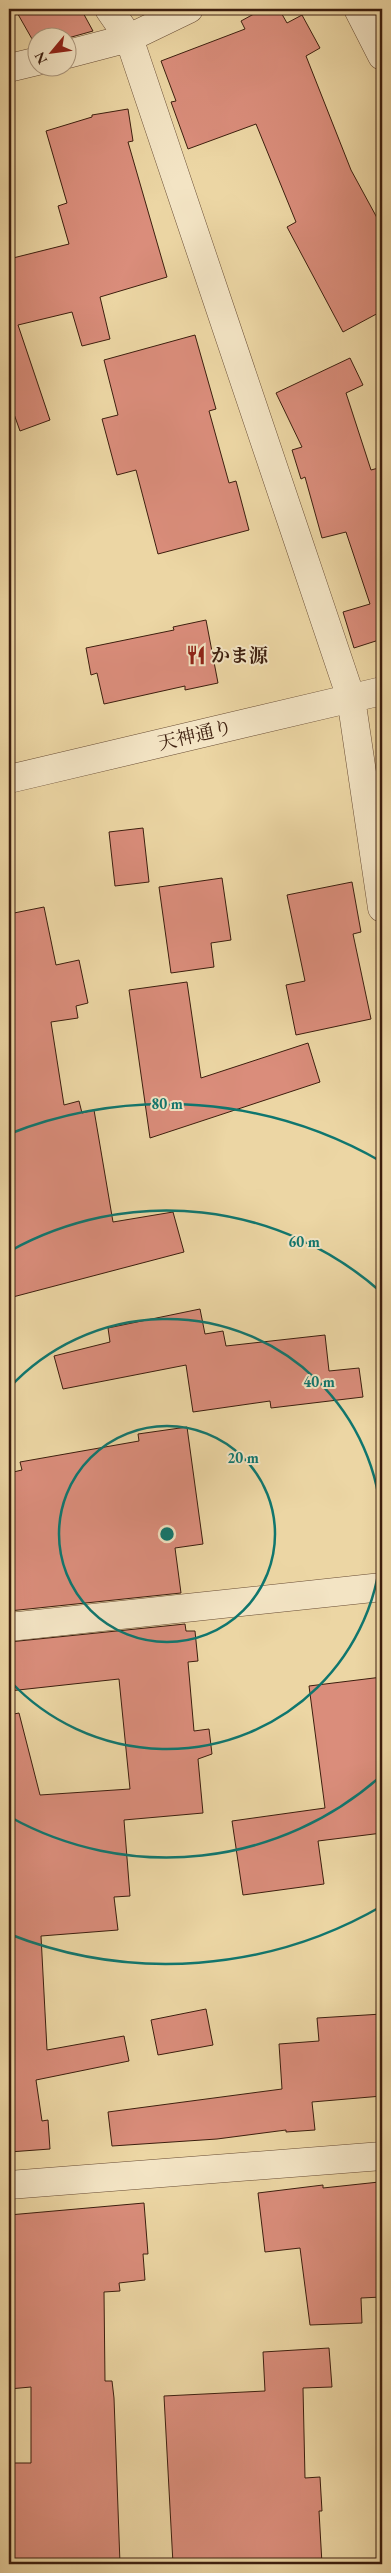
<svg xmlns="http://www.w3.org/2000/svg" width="391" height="2573" font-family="'EB Garamond','Noto Serif JP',serif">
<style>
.building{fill:#da8d7b;stroke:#3c1e0e}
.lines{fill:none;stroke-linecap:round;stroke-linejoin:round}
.minor-casing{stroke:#684c34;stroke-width:29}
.minor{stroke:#f3e4c4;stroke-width:28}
.ring{fill:none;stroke:#0f766e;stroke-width:2.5}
.labels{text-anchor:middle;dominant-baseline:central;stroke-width:4;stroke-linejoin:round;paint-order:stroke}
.poi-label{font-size:19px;font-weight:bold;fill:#3c1e0e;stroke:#f3e4c4;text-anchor:start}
.street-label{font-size:19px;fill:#3c1e0e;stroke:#f3e4c4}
.centre{fill:#0f766e;stroke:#f3e4c4;stroke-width:2.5}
.ring-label{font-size:15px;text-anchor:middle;font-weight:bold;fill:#0f766e;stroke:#f3e4c4;stroke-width:4;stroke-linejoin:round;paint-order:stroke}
</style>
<rect width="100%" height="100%" fill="#ecd6a4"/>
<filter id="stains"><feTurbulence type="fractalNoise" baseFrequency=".004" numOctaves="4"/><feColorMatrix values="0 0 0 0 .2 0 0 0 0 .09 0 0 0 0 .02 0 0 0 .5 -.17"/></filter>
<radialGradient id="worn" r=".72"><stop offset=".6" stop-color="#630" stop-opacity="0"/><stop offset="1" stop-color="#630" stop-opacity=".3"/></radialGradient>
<path class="building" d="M15 9H81L93 31 68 38H38L36 46Z
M263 9H279L287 23 302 15 320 48 306 56 351 170 382 227V311L343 332 287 227 296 222 256 124 188 149 171 102 176 101 161 61 245 29 241 21Z
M128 109 133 141 128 142 167 277 100 297 110 339 82 346 72 312 18 325 50 420 20 431 9 400V259L69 244 58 206 67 203 46 131 92 117V115Z
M195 335 216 409 209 411 229 483 236 481 249 530 158 554 136 470 117 475 102 419 118 415 104 360Z
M350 358 363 385 346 393 371 470 382 467V639L354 648 343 612 370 604 346 532 322 538 305 477 301 479 292 450 302 447 276 393Z
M206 620 218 683 185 690V686L104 704 97 673 91 675 86 648 174 630 173 627Z
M143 828 149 882 115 886 109 832Z
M222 878 231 940 211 943 214 967 171 973 159 887Z
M352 882 361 932 353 934 371 1019 296 1035 286 985 305 981 287 895Z
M44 907 56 965 79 960 88 1003 76 1006 78 1018 51 1022 64 1105 79 1101 82 1113 94 1110 113 1222 173 1212 184 1252 9 1298V914Z
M187 982 201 1078 308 1043 320 1082 150 1138 129 990Z
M200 1309 205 1334 223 1331 226 1346 325 1335 329 1371 359 1368 363 1397 271 1408 270 1401 193 1412 186 1365 63 1389 54 1356 110 1342 108 1328Z
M187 1427 203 1544 175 1548 181 1593 9 1611V1473L22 1470 20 1462 139 1441 138 1434Z
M185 1624 186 1631H195L198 1661 188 1662 194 1731 209 1729 212 1754 198 1759 203 1813 124 1820 130 1896 114 1897 118 1930 41 1936 47 2050 124 2036 129 2061 36 2080 42 2121 48 2120 50 2149 9 2152V1715L19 1713 40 1795 130 1789 119 1679 9 1691V1642Z
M382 1677V1833L318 1841 324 1884 243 1895 232 1821 325 1808 309 1686Z
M206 2009 213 2045 158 2055 151 2020Z
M382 2014V2096L312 2102 315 2130 286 2132V2130L217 2139 112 2146 108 2112 282 2089 279 2044 319 2041 317 2018Z
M379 2182 382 2211V2297L361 2298 362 2323 310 2325 300 2248 265 2252 258 2193 323 2185V2188Z
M144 2203 148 2254H143L145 2280 119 2283 120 2291 104 2292 105 2381H112L114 2398 120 2564H9V2463H31V2387L9 2389V2215Z
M329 2348 332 2387 303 2388 305 2478 320 2477 322 2511H319L322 2564H173L164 2396 265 2391 263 2352Z"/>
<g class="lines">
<defs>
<path id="minor" d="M109 9 129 38 351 698 382 908
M358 9 382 56
M68 54 129 38 189 9
M9 68 38 61
M9 779 382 691
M9 1627 382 1587
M9 2185 382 2156"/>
</defs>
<use href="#minor" class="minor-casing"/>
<use href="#minor" class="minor"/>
</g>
<g class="ring">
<circle cx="167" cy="1534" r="108"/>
<path d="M10 1387A215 215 0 1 1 10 1681"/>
<path d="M381 1776A323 323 0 0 1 10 1817M10 1251A323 323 0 0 1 381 1292"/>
<path d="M382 1906A430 430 0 0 1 9 1934M9 1134A430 430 0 0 1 382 1162"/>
</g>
<defs>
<symbol id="restaurant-bare" viewBox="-9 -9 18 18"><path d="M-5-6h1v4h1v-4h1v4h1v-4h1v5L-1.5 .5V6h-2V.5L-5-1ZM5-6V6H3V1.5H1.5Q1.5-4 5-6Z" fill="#8f2418" stroke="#f3e4c4" stroke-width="2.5" paint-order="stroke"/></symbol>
</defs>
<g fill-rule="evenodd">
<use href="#restaurant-bare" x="182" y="641" width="28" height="28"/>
</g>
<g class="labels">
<g class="poi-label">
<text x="211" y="655">かま源</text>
</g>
<g class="street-label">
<text transform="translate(195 735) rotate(-13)">天神通り</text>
</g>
</g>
<circle cx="167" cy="1534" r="8" class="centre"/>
<g class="ring-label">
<text x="167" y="1109">80 m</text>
<text x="304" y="1247">60 m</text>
<text x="319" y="1387">40 m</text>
<text x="243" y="1463">20 m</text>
</g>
<rect width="391" height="2573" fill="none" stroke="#ecd6a4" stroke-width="30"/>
<rect x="10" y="10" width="371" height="2553" fill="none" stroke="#3c1e0e" stroke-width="2.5"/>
<rect x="15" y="15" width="361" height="2543" fill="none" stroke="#3c1e0e"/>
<g transform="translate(52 52) rotate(241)"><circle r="24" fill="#f3e4c4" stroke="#aa957b"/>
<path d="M0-4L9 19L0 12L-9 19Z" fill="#8f2418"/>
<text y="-8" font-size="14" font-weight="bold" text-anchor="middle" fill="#3c1e0e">N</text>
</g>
<rect width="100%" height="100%" filter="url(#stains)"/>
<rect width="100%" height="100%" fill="url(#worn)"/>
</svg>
